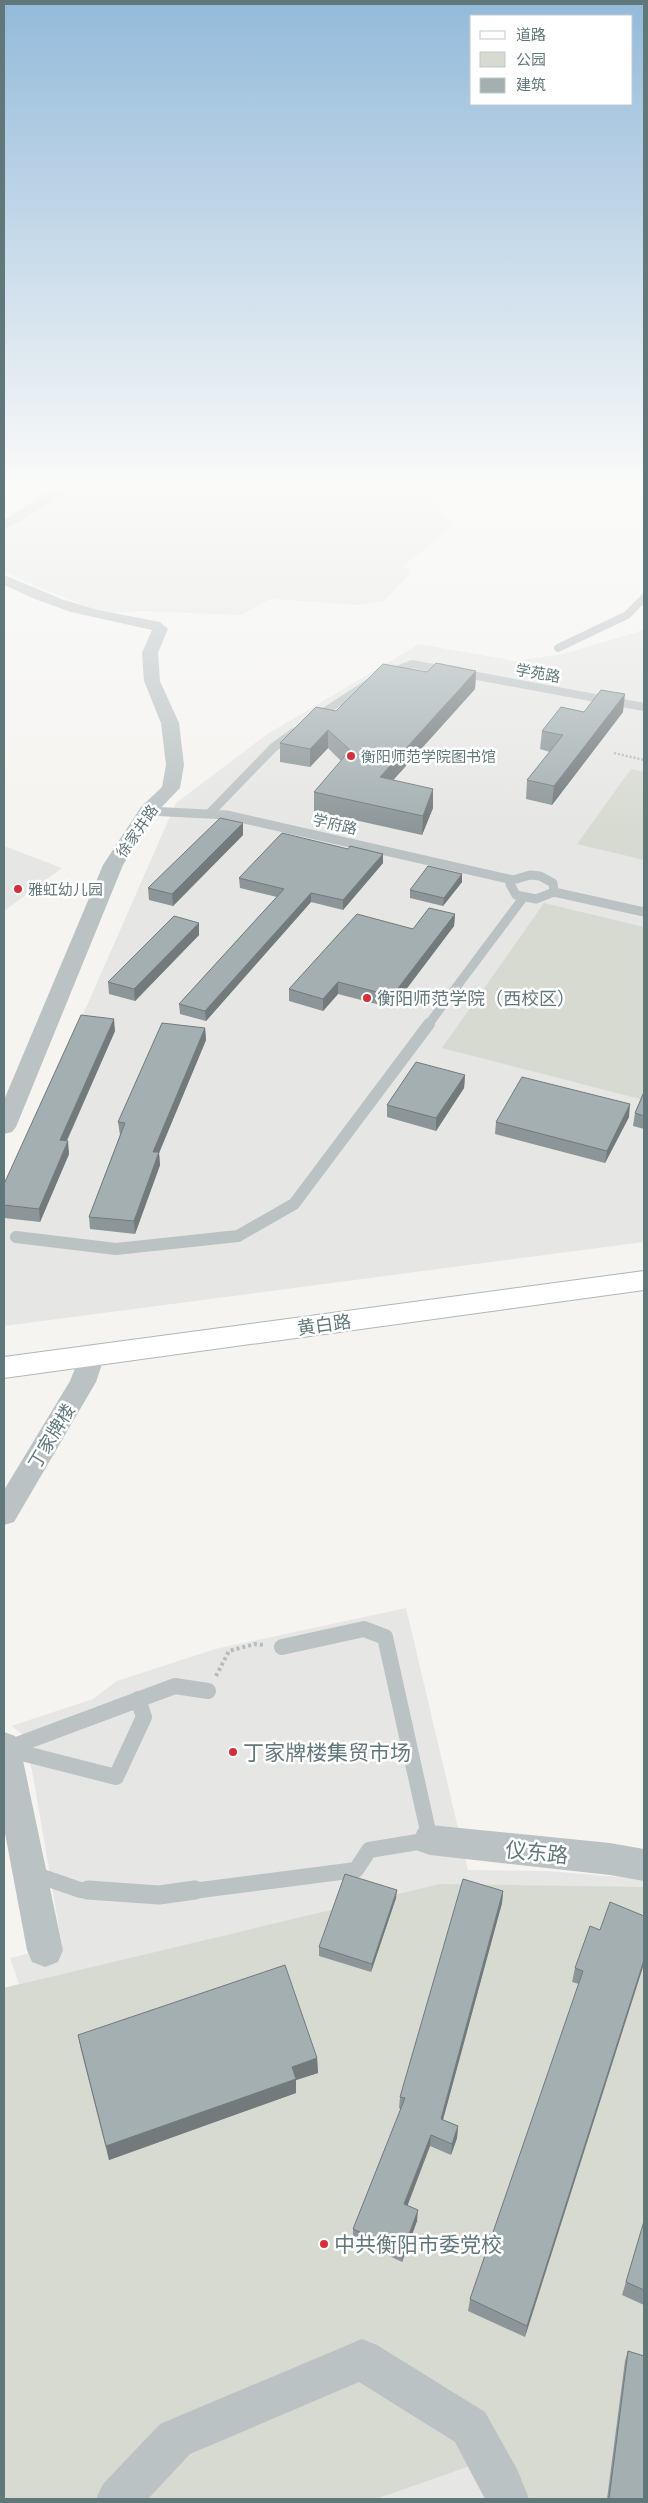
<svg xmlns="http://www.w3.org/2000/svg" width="648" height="2503" font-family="Manrope,'Noto Sans SC',sans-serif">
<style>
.built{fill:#e6e6e5}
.green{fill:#d7dad1}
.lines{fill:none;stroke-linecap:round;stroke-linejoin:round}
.secondary-casing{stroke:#aeb7b8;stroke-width:2}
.path-far1{stroke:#b6bbbb;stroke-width:2.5;stroke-dasharray:2 2;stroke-linecap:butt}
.path{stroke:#b6bbbb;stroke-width:4;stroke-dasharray:3 3;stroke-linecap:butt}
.lane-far4{stroke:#bbc2c3;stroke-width:8}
.lane-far3{stroke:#bbc2c3;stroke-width:9}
.lane-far2{stroke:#bbc2c3;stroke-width:12}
.lane-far1{stroke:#bbc2c3;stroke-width:16}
.lane{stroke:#bbc2c3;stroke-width:19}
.street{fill:#bbc2c3;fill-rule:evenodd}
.secondary{fill:#fff;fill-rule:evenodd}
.wall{fill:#8c9698}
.shaded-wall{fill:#727a7c}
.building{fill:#a3afb1;stroke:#727a7c}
.poi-dot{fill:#d92d3a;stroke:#fff;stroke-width:2}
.labels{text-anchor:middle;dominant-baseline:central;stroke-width:5;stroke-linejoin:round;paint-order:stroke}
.far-street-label{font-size:15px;fill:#61787b;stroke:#fff}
.far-poi-label{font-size:15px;fill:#61787b;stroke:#fff;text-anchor:start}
.poi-label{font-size:18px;fill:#61787b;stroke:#fff;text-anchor:start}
.street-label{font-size:18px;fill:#61787b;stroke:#fff}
.near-poi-label{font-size:21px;fill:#61787b;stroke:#fff;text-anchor:start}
.near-street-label{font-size:21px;fill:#61787b;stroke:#fff}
</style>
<rect width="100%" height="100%" fill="#f5f4f1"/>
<path class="built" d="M76 483H432L435 503 450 522 448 530 403 566 411 573 384 601 358 605 270 599 241 615 143 611 105 613 37 587 4 571V529Z
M644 630V1242L4 1326V1194L176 803 266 735 419 644 515 661 563 654Z
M4 846 62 868 4 911Z
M406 1608 468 1870 547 1871 644 1879V2499H4V1988L19 1984 10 1958 62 1945 32 1770 21 1733 11 1726 93 1699 117 1681 215 1649Z"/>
<path class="green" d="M631 769 644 772V860L577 844Z
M544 903 644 927V1100L442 1048Z
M440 1884 644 1887V2499H528L507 2453 376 2499H4V1988Z"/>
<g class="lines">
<defs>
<path id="secondary" d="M644 1271V1290L4 1378V1357Z"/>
</defs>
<use href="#secondary" class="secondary-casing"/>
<path class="path-far1" d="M614 753 644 760"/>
<path class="path" d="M216 1676 229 1651 255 1644 264 1645"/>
<path class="lane-far4" d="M558 648 627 615 644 598
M313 719 373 680 412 664 644 707"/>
<path class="lane-far3" d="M148 811 227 815 513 880
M209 814 274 747 295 732
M530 875 540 876 553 883 554 892 536 899 516 895 510 884 513 880Z
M554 892 644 912
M428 1025 523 898"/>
<path class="lane-far2" d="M16 1237 116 1249 238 1236 294 1204 429 1024"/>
<path class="lane-far1" d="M6 1749 175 1686 208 1691
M6 1749 116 1777 144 1717 138 1699
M34 1874 80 1890 108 1892
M185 1892 356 1870 369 1850 430 1840 385 1637 364 1629 282 1647"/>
<path class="lane" d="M88 1890 159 1895 195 1890"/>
<path class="street" d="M60 483H75L66 493 4 530V520Z
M4 575 64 600 98 610 160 622 168 629 158 653 160 681 179 723 184 765 180 788 155 814 123 865 16 1127 12 1132 4 1134V1100L103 865 141 807 162 787 166 765 161 723 144 681 142 653 152 630 71 612 35 599 4 585Z
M92 1346 101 1348 105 1355 96 1382 14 1522 4 1525V1490L70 1381 83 1348Z
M4 1732 15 1736 20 1746 63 1950 58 1962 45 1967 32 1962 27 1950 4 1828Z
M430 1825 610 1843 644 1849V1881L610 1875 430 1855 418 1851 413 1840 418 1829Z
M362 2339 377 2345 485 2412 518 2471 529 2499H485L455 2442 359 2382 190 2454 148 2499H96L103 2484 160 2424Z"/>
<use href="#secondary" class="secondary"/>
</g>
<path class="wall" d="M476 671 475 689 393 780 433 789V808L422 835 314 811V792L341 761 328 748 310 767 280 762V743L336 711 427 672Z
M584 712H623L552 805 526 799 527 780 550 752 540 749 542 731Z
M243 823V835L173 906 149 900 148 888Z
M383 863 343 910 311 902 206 1021 180 1014 179 1004 277 897 240 888 239 878Z
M462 874V882L443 906 410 898V890Z
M455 914 454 926 392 1008 338 994 323 1011 289 1001V989L413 929Z
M199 923V935L135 1001 109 994 108 982Z
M205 1028 206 1040 159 1153 160 1165 135 1234 90 1229 89 1217 120 1135 118 1122Z
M115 1031 67 1141 69 1154 40 1222 4 1218V1184Z
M465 1075 464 1088 436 1131 387 1117V1105Z
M644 1092V1129L633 1126 635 1113Z
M629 1117 605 1163 495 1134 496 1122Z
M503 1891 502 1903 443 2120 458 2126 457 2138 451 2155 430 2146 407 2205 417 2221 402 2262 353 2239V2229L401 2109 399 2108 400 2097Z
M396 1898 371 1972 319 1956V1947Z
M644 1916 525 2337 468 2311 470 2299 579 1984 572 1982 575 1968 600 1930Z
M78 2035 317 2058 318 2073 296 2080V2093L109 2160 81 2050Z
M644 2221V2305L622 2295Z
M628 2351 644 2499H607L625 2361Z"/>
<path class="shaded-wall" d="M476 671 475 689 379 796 380 777Z
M625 694 623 712 552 805 554 786Z
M328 730V748L310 767V749Z
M433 789V808L422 835 423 816Z
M243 823V835L173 906 172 894Z
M383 854V863L343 910V900Z
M462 874V882L443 906 444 898Z
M311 893V902L206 1021 205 1011Z
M455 914 454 926 392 1008V996Z
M199 923V935L135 1001 134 989Z
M338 982V994L323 1011V999Z
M114 1019 115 1031 61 1153 60 1140Z
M205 1028 206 1040 159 1153 160 1165 135 1234 134 1221 153 1152Z
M465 1075 464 1088 436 1131V1118Z
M630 1104 629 1117 605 1163 607 1151Z
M68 1141 69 1154 40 1222 39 1209Z
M397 1890 396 1898 371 1972 372 1964Z
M503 1891 502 1903 440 2130 441 2119Z
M644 1960V1964L525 2337 527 2326Z
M317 2058 318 2073 296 2080V2093L109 2160 106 2146 292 2067Z
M458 2126 457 2138 451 2155 452 2144Z
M431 2135 430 2146 404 2215V2204Z
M418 2210 417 2221 402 2262 403 2251Z"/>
<path class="building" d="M436 663 476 671 380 777 433 789 423 816 314 792 350 750 328 730 310 749 280 743 316 707 336 711 383 664 427 672Z
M601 690 625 694 554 786 527 780 563 735 542 731 561 707 584 712Z
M220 818 243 823 172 894 148 888Z
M282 833 348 849 350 846 383 854 343 900 311 893 205 1011 179 1004 284 889 239 878Z
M428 866 462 874 444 898 410 890Z
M429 908 455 914 392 996 338 982 323 999 289 989 357 914 413 929Z
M174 916 199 923 134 989 108 982Z
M81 1015 114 1019 60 1140 68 1141 39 1209 4 1205V1184Z
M162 1023 205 1028 153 1152H159L134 1221 89 1217 125 1123 118 1122Z
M416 1062 465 1075 436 1118 387 1105Z
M522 1077 630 1104 607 1151 496 1122Z
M644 1092V1116L635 1113Z
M345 1874 397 1890 372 1964 319 1947Z
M463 1879 503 1891 441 2119 458 2126 452 2144 431 2135 404 2204 418 2210 403 2251 353 2229 405 2098 400 2097Z
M610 1902 644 1916V1960L527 2326 470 2299 583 1971 575 1968 590 1926 600 1930Z
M285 1965 317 2058 292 2067 296 2079 106 2146 78 2035Z
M644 2221V2290L626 2282Z
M628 2351 644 2356V2499H609Z"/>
<linearGradient id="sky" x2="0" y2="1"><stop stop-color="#93bada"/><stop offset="0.58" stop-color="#fafaf9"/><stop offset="1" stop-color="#fafaf9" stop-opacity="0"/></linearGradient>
<rect width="648" height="833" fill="url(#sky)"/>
<g class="poi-dot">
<circle cx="351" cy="756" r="5"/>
<circle cx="18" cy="889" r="5"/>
<circle cx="367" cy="998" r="5"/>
<circle cx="233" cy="1752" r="5"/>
<circle cx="324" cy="2244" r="5"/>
</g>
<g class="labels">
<g class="far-street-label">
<text transform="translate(538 673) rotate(10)">学苑路</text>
<text transform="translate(335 824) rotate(13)">学府路</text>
<text transform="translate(137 831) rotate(-55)">徐家井路</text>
</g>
<g class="far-poi-label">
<text x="361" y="756">衡阳师范学院图书馆</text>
<text x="28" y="889">雅虹幼儿园</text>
</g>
<g class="poi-label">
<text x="377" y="998">衡阳师范学院（西校区）</text>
</g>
<g class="street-label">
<text transform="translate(324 1324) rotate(-8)">黄白路</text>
<text transform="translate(51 1436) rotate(-59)">丁家牌楼</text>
</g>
<g class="near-poi-label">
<text x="243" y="1752">丁家牌楼集贸市场</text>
<text x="334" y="2244">中共衡阳市委党校</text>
</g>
<g class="near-street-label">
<text transform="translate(537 1852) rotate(6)">仪东路</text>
</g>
</g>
<rect width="648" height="2503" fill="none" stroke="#61787b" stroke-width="10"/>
<rect x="470" y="15" width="162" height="90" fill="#ffffff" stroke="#c0c9ca"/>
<rect x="480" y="31" width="25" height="8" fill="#ffffff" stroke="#c0c9ca"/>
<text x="516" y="40" font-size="15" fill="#61787b">道路</text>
<rect x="480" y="52" width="25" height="15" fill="#d7dad1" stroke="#c0c9ca"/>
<text x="516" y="65" font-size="15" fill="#61787b">公园</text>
<rect x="480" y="78" width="25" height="15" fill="#a3afb1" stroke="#c0c9ca"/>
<text x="516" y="90" font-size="15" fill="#61787b">建筑</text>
</svg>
